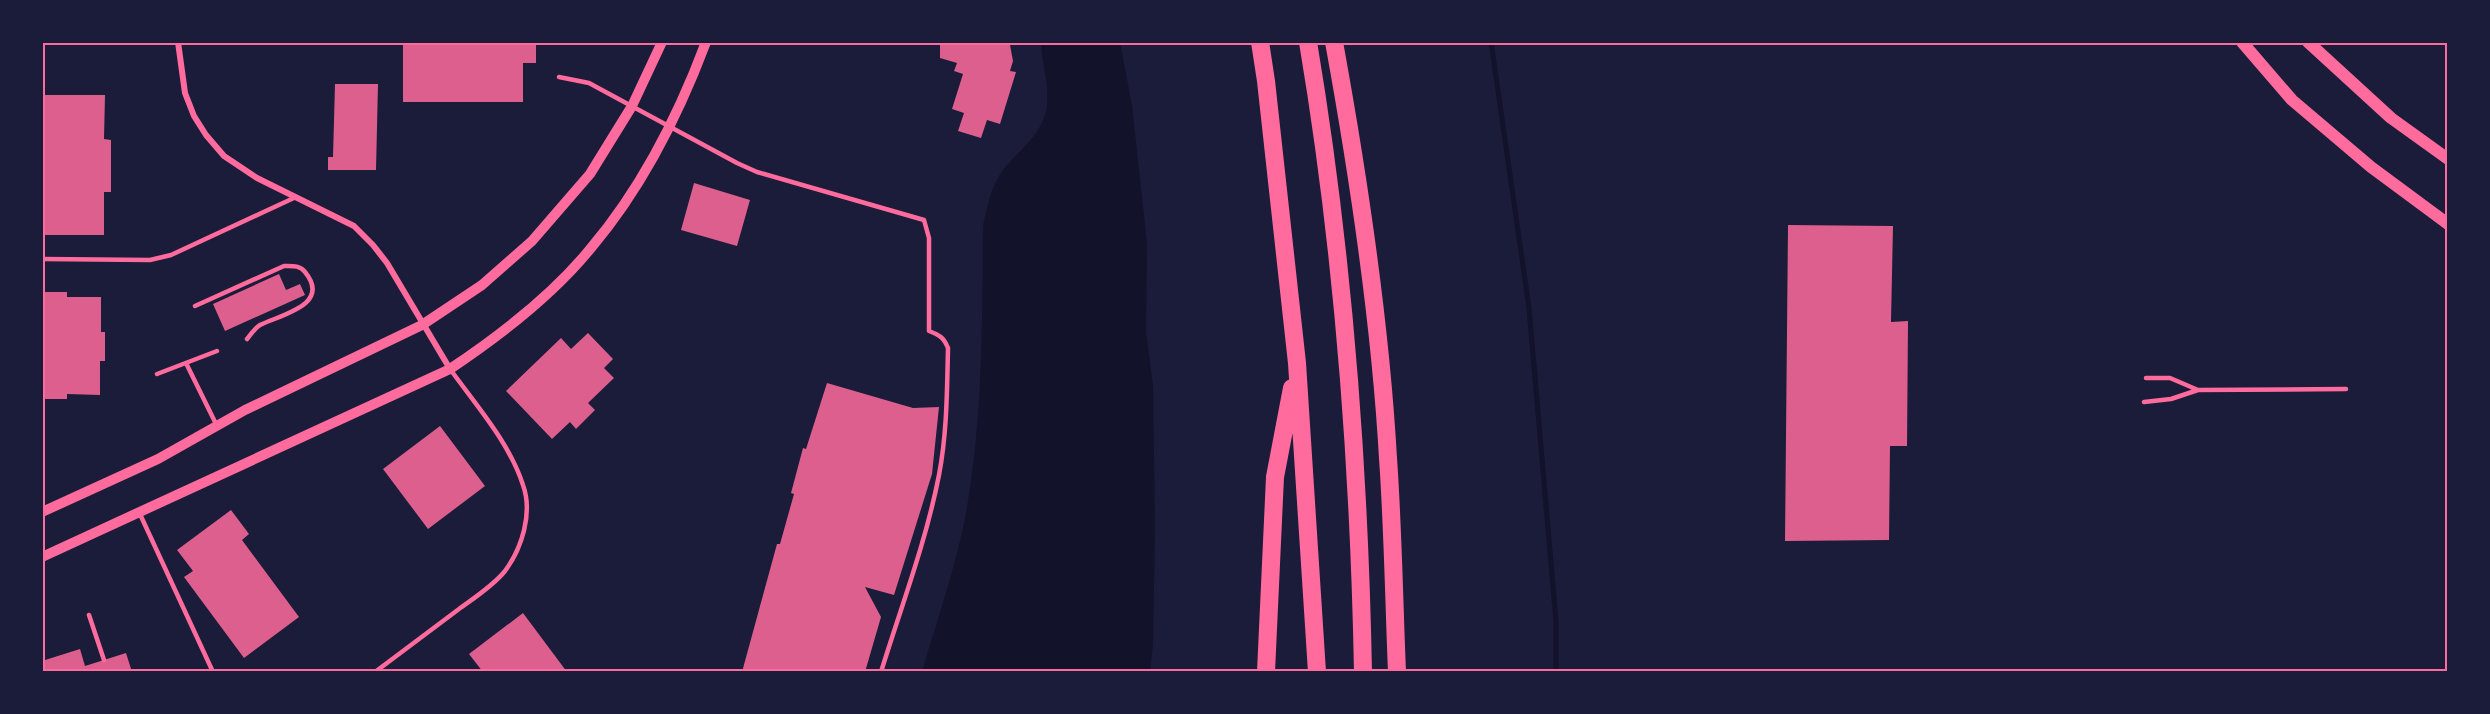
<svg xmlns="http://www.w3.org/2000/svg" width="2490" height="714" font-family="Inter,sans-serif">
<style>
.water{fill:#12122b}
.lines{fill:none;stroke-linecap:round;stroke-linejoin:round}
.stream{stroke:#12122b;stroke-width:5}
.building{fill:#dd5f8e}
.service{stroke:#ff6b9d;stroke-width:4.5}
.minor{stroke:#ff6b9d;stroke-width:6}
.tertiary{stroke:#ff6b9d;stroke-width:10}
.secondary{stroke:#ff6b9d;stroke-width:12}
.motorway{stroke:#ff6b9d;stroke-width:18}
.neatline{fill:none;stroke:#ff6b9d;stroke-width:2}
</style>
<rect width="100%" height="100%" fill="#1b1b3a"/>
<path class="water" d="M1041 42H1120L1132 106 1147 243 1146 332 1153 386 1155 527 1153 645 1150 672H922C937 620 956 567 966 513 983 419 982 322 983 226 987 207 991 186 1003 170 1017 152 1038 138 1045 115 1052 91 1042 67 1041 42Z"/>
<g class="lines">
<path class="stream" d="M1491 42 1529 308 1556 621V672"/>
</g>
<path class="building" d="M403 42H536V63H523V102H403Z
M940 42H977L986 45 987 42H1000L1010 45 1013 61 1010 71 1016 72 1000 124 987 120 981 138 958 131 964 113 952 109 963 74 954 71 957 63 940 58Z
M335 84H378L376 170H328V157H333Z
M42 95H105L104 139 111 140V192H104V235H42Z
M694 183 750 200 737 246 681 230Z
M1788 225 1893 226 1891 322 1908 321 1907 446H1890L1889 540 1785 541Z
M279 274 286 290 300 284 305 295 225 331 213 304Z
M44 292H67V297H101V332H105V361H100V395L67 394V399H44L42 296Z
M588 333 613 359 604 368 614 378 588 403 595 410 576 429 570 422 552 439 506 391 561 338 571 349Z
M827 383 913 408 939 407 932 474 894 595 865 587 881 617 865 672H742L777 544H780L794 494 791 493 803 448 806 449Z
M440 426 485 486 428 529 383 469Z
M231 510 249 534 242 540 299 617 244 658 184 577 193 571 177 550Z
M523 613 567 672H483L469 654Z
M80 649 85 666 126 653 132 672H42V661Z"/>
<g class="lines">
<path class="service" d="M559 77 589 83 737 163 757 172 924 220 929 238V331C940 335 944 338 948 348 947 391 947 433 939 475 926 542 901 607 881 672
M42 259 150 260 171 255 296 197
M195 306 284 266C292 266 300 265 305 272 332 305 280 315 260 325 255 328 251 334 247 339
M186 363 217 426
M157 374 217 351
M2146 378H2170L2198 390
M2144 402 2171 399 2198 390 2346 389
M139 512 213 672
M89 615 104 660
M375 672C403 651 431 630 459 609 474 598 493 586 505 571 522 548 533 513 523 485 509 442 476 405 450 369"/>
<path class="minor" d="M178 42 185 93 194 116 206 135 224 156 257 178 354 226 373 245 387 263 450 369"/>
<path class="tertiary" d="M42 512 158 459 245 410 422 325 482 285 532 241 590 174 632 106 662 42
M42 557 450 369C501 335 552 296 591 248 641 189 679 114 706 42"/>
<path class="secondary" d="M2242 42 2292 100 2371 167 2448 224
M2308 42 2391 118 2448 159"/>
<path class="motorway" d="M1260 42 1266 81 1297 363 1317 672
M1308 42C1343 250 1359 461 1363 672
M1334 42C1359 179 1380 318 1388 458 1393 529 1394 601 1397 672
M1266 672 1275 477 1292 388"/>
</g>
<rect width="2490" height="714" fill="none" stroke="#1b1b3a" stroke-width="87"/>
<rect x="44" y="44" width="2402" height="626" class="neatline"/>
</svg>
